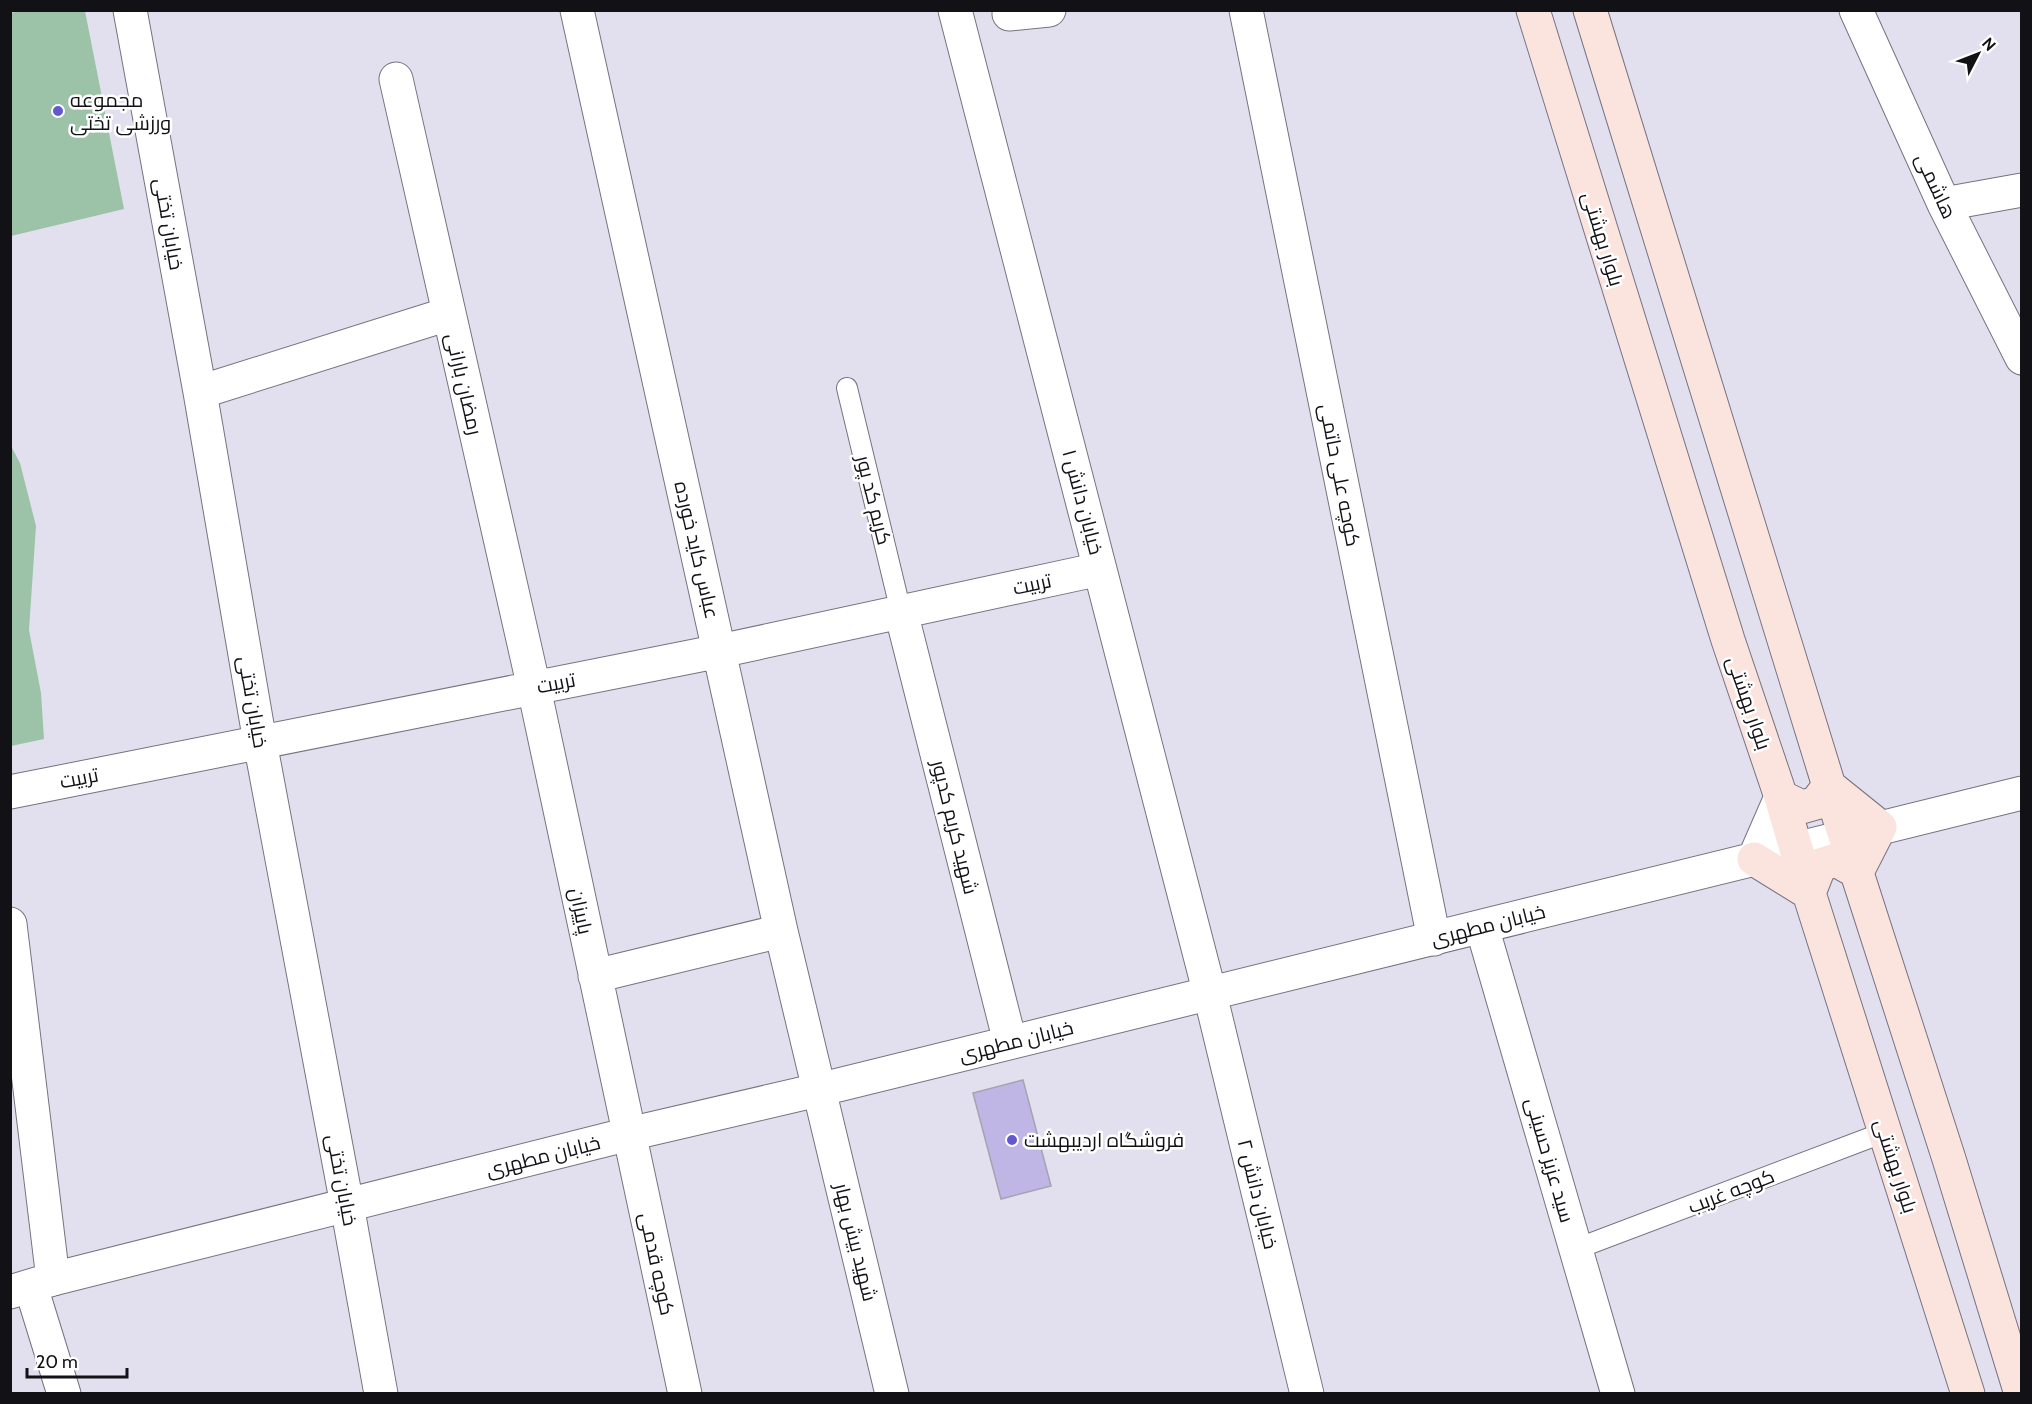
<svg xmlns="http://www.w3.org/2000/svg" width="2032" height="1404" font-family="Cabin,Cairo,sans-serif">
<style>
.green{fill:#9cc2a8}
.building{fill:#bfb6e6;stroke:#a5a3b1;stroke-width:1.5}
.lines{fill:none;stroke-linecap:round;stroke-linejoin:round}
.service-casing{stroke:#767381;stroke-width:22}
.minor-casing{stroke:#767381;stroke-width:35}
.tertiary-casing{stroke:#767381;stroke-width:35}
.secondary-casing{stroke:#767381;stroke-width:35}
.service{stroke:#fff;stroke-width:20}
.minor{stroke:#fff;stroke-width:33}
.tertiary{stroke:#fff;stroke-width:33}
.secondary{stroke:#fbe3de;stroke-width:33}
.poi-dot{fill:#6258d0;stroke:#fff;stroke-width:2}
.labels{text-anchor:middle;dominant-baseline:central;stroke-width:5;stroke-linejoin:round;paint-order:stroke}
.poi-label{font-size:20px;fill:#111116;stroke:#fff;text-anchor:start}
.street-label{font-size:20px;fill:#111116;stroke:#fff}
</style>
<rect width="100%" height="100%" fill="#e2e0ef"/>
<path class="green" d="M23 10 85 11 124 209 11 236V13Z
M11 446 20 463 36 526 29 630 41 693 44 739 11 746Z"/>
<path class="building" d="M1023 1080 1051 1186 1001 1199 973 1093Z"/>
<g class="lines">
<defs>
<path id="service" d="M847 388 901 612
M1576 1249 1885 1132"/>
<path id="minor" d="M130 10 200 392 260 742 347 1205 381 1394
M577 10 781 931 892 1394
M955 10 1210 994 1307 1394
M1246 10 1434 939
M1856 10 1944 204 2022 358
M1009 14 1049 10
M396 79 534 688 685 1394
M1944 204 2022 190
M200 392 448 314
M901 612 1010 1042
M10 792 720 651 1100 569
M10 924 53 1279
M1482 927 1618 1394
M595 976 781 931
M31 1287 64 1394"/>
<path id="tertiary" d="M1754 859 1781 797
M10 1292 53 1279 629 1134 818 1090 2022 793"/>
<path id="secondary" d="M1533 10 1728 640 1781 797 1809 893 1968 1394
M1590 10 1829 786 1949 1159 2021 1394
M1754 859 1809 893 1820 865 1836 860 1857 872 1880 827 1829 786 1816 803 1802 807 1781 797"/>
</defs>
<use href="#service" class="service-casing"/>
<use href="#minor" class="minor-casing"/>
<use href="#tertiary" class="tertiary-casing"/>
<use href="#secondary" class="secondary-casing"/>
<use href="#service" class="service"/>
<use href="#minor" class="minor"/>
<use href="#tertiary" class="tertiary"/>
<use href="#secondary" class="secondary"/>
</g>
<g class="poi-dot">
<circle cx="58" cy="111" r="6"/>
<circle cx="1012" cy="1140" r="6"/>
</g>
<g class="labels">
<g class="poi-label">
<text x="70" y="100">مجموعه<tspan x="70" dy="23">ورزشی تختی</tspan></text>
<text x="1024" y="1140">فروشگاه اردیبهشت</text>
</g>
<g class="street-label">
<text transform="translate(1936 186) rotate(65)">هاشمی</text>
<text transform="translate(169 224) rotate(80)">خیابان تختی</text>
<text transform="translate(1603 239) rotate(73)">بلوار بهشتی</text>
<text transform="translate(464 384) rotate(77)">رمضان بارانی</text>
<text transform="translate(1340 475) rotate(79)">کوچه علی حاتمی</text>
<text transform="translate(874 500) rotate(76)">کریم کد پور</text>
<text transform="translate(1083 502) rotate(75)">خیابان دانش ۱</text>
<text transform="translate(697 550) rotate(77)">عباس کاید خورده</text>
<text transform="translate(1032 584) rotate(-12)">تربیت</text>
<text transform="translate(556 683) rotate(-11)">تربیت</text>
<text transform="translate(253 702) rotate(80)">خیابان تختی</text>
<text transform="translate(1749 703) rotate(71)">بلوار بهشتی</text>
<text transform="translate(79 778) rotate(-11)">تربیت</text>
<text transform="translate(955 827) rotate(76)">شهید کریم کدپور</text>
<text transform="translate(581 911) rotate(78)">پاییزان</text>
<text transform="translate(1488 925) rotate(-14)">خیابان مطهری</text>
<text transform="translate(1016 1041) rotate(-14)">خیابان مطهری</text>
<text transform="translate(543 1156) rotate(-14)">خیابان مطهری</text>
<text transform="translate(1550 1160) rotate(74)">سید عزیز حسینی</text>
<text transform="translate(1896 1166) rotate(72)">بلوار بهشتی</text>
<text transform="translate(342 1180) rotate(79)">خیابان تختی</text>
<text transform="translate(1731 1191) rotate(-21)">کوچه غریب</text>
<text transform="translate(1258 1194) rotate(76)">خیابان دانش ۲</text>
<text transform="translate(856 1242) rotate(76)">شهید بیش بهار</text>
<text transform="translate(657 1264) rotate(78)">کوچه قدمی</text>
</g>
</g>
<rect width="2032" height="1404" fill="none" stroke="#111116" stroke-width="24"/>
<g transform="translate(1978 54) rotate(48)" stroke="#ffffff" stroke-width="4.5" paint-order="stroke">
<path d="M0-4.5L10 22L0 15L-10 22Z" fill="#111116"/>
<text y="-9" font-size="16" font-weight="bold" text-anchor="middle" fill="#111116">N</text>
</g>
<path d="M27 1368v9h100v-9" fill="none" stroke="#111116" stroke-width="3"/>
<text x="36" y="1368" font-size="18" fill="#111116" stroke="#ffffff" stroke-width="4.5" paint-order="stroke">20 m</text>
</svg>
